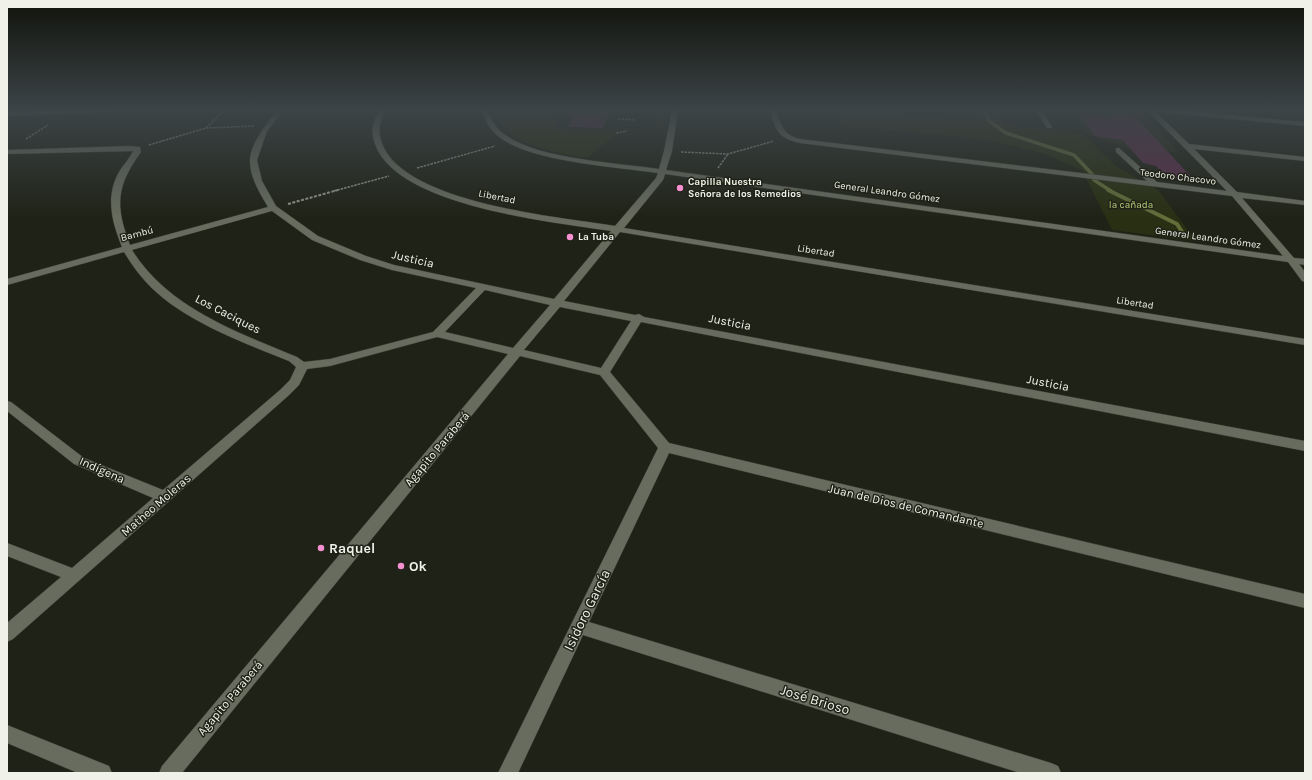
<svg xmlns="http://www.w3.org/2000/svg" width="1312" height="780" font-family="Karla,sans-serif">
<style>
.built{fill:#282c1a}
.green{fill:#292f12}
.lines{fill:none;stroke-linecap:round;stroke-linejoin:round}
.stream-far1{stroke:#636d3a;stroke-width:3.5}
.stream{stroke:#636d3a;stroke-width:4}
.building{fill:#5a2e4b}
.minor-casing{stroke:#3c3e36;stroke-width:1}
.path-far1{stroke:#92948b;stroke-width:1.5;stroke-dasharray:2.5 1;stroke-linecap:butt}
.path{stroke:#92948b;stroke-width:2;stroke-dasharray:3 1.5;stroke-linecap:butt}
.minor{fill:#686c5e;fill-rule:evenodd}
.poi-dot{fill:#f590d1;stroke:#1f2216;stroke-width:1.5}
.labels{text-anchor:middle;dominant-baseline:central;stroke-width:3;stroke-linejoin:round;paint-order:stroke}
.far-street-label{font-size:10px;fill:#f0f2ea;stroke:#1f2216}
.far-poi-label{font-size:10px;font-weight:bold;fill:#f0f2ea;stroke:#1f2216;text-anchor:start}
.far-park-label{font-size:10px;fill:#bacc7c;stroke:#1f2216}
.street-label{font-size:12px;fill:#f0f2ea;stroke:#1f2216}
.near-poi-label{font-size:14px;font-weight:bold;fill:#f0f2ea;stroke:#1f2216;text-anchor:start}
.near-street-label{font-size:14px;fill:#f0f2ea;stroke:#1f2216}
</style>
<rect width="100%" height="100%" fill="#1f2216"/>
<path class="built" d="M1093 111 1145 115 1178 152 1130 149 1087 134 1072 112 1094 114Z"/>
<path class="green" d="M494 110H550L558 131 617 133 587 158C552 151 509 148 494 110Z
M657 110H666L663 129 654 127Z
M971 110H996L1002 123 1016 127 1083 134 1116 166 1158 190 1196 241 1112 230 1082 170 1046 154 983 139 838 125 840 113 975 118Z"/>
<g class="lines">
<path class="stream-far1" d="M984 110 989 121 1006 133 1074 155 1092 174
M1094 180 1111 191"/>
<path class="stream" d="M1108 190 1177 224 1184 235"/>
</g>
<path class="building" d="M576 112H609L603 128 568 127Z
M1114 113 1134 115 1194 180 1166 178 1156 166 1143 163 1123 140 1095 136 1079 114 1111 116 1110 115H1116Z"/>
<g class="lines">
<defs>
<path id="minor" d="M60 110H111L108 112 7 116V112Z
M278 110H284L267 131 257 160 262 181 276 206 318 236 366 256 394 265 554 299 611 231C555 222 384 206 373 136 371 127 375 118 379 110H385C382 119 378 127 380 136 392 203 561 217 615 226L656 178 658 173C617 167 535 162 502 139 491 132 486 122 481 110H487C492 121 497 130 507 136 539 159 619 163 659 169L664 151 672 110H678L672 151 666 170 1283 256 1232 196 800 143C778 138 776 131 770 110H776C781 125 783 135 800 139L1147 181 1116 152V148H1119L1157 182 1227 191 1147 110H1154L1189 144 1305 157V161L1194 149 1237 192 1305 201V205L1242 198 1294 258 1305 259V265L1299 264 1305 272V282L1302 281 1288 262 665 174 663 180 624 228 1305 339V345L620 232 564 301 635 315 639 314 644 317 1305 441V451L641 322 610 372 669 443 1305 594V608L669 453 589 622 1051 763 1058 766 1061 773H1020L583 635 518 773H498L658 448 600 375 520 356 182 773H159L162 766 508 354 437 337 330 366 307 369 299 385 288 396 13 639 7 642V623L61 577 7 556V543L72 568 153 498 74 464 7 411V401L11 402 84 458 163 490 280 390 290 380 296 367 289 361C240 341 174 318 140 275 134 268 129 260 124 252L7 285V279L122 247C112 222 105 197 119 172 124 164 130 158 133 151L7 154V150L129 146 140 147 141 152C116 186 115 206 130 245L268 207C260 193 250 178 250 161 249 146 268 121 278 110ZM272 211 312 240 360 260 392 270 476 288 433 332 330 359 304 362 297 357C237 332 168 308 132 250ZM485 290 550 305 513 348 445 332ZM560 307 631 321 601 368 524 350Z
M1036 110H1042L1052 127 1051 128H1047Z
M1155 110H1178L1305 122V126L1158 112Z
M7 725 109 766 112 773H78L7 743Z"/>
</defs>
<use href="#minor" class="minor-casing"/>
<path class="path-far1" d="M618 119 635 120
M206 128 255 126
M616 133 627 131
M26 139 48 125
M149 145 206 128 225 110
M681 152 728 154 774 141
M417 168 495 146
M718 168 728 154
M334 191 389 176"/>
<path class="path" d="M288 204 338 190"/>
<use href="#minor" class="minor"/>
</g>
<linearGradient id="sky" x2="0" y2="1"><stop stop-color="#11130c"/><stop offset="0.5" stop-color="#3c4447"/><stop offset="1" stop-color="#3c4447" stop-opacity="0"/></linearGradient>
<rect width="1312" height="219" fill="url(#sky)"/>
<g class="poi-dot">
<circle cx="680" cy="188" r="4"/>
<circle cx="570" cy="237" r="4"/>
<circle cx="321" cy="548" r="4"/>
<circle cx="401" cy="566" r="4"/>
</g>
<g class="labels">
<g class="far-street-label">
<text transform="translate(1178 177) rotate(7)">Teodoro Chacovo</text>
<text transform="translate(887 192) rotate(8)">General Leandro Gómez</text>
<text transform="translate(497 197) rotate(11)">Libertad</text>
<text transform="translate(137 234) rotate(-15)">Bambú</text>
<text transform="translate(1208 238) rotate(8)">General Leandro Gómez</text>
<text transform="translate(816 251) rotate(9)">Libertad</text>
<text transform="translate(1135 303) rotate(9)">Libertad</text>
</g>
<g class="far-poi-label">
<text x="688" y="182">Capilla Nuestra<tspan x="688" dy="12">Señora de los Remedios</tspan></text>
<text x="578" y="237">La Tuba</text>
</g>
<g class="far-park-label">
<text x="1131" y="205">la cañada</text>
</g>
<g class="street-label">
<text transform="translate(413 259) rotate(13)">Justicia</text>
<text transform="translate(228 314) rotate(27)">Los Caciques</text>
<text transform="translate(730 322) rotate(11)">Justicia</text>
<text transform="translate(1048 383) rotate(11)">Justicia</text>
<text transform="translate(437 449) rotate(-50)">Agapito Paraberá</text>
<text transform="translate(102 470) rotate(24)">Indígena</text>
<text transform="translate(156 505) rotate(-41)">Matheo Moleras</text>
<text transform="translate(906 506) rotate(13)">Juan de Dios de Comandante</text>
<text transform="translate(230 698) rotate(-50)">Agapito Paraberá</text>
</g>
<g class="near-poi-label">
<text x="329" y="548">Raquel</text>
<text x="409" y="566">Ok</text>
</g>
<g class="near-street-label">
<text transform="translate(587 610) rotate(-64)">Isidoro García</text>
<text transform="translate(815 700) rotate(17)">José Brioso</text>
</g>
</g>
<rect width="1312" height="780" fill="none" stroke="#f0f2ea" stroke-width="16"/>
</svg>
